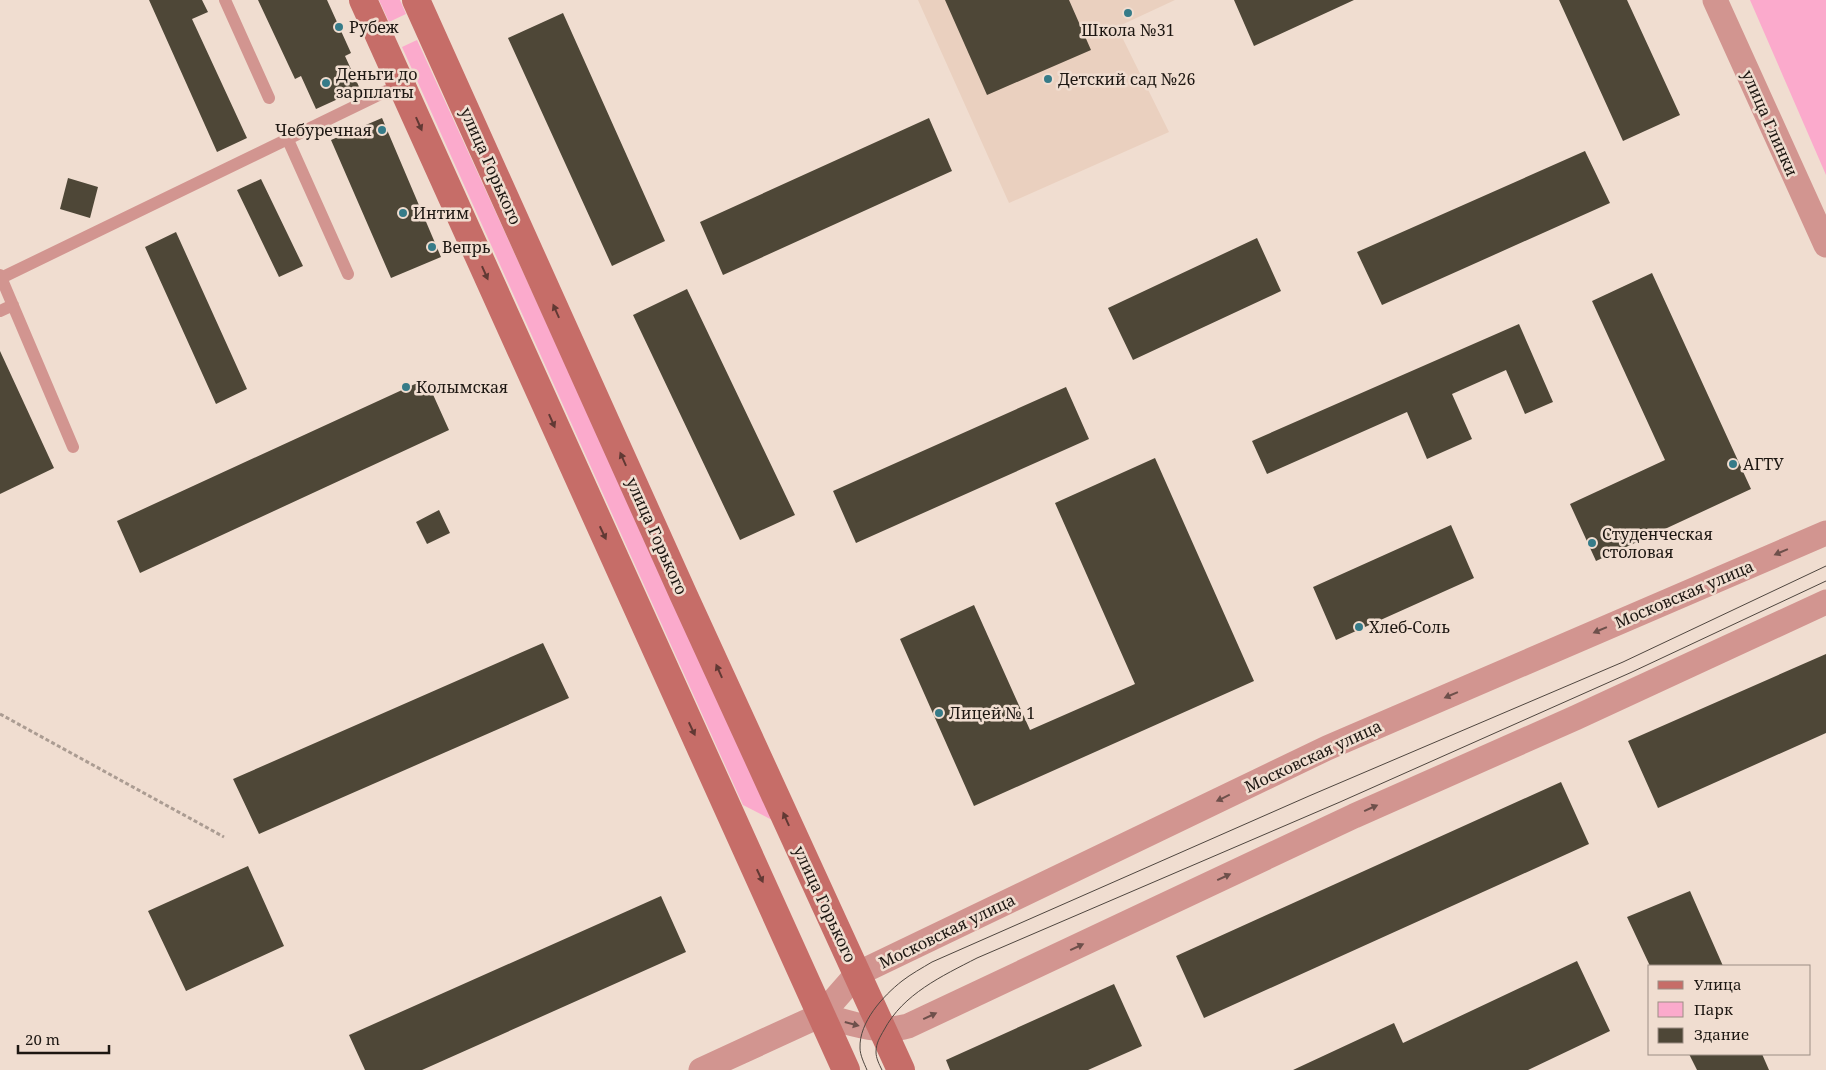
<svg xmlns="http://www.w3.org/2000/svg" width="1826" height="1070" font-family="'Noto Serif',serif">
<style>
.built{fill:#ead0bf}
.green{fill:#fbaacc}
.building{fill:#4e4737}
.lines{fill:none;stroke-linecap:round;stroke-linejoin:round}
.path{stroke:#ab9c92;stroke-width:3;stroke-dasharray:4 2.5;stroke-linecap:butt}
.service{stroke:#d29590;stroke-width:12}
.minor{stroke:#d29590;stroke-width:25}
.secondary{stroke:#c66d68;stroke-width:28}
.tram{stroke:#4f463f;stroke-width:1}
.oneway{fill:#613934}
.oneway2{fill:#6e504b}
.poi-dot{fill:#367b88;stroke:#f0ddd0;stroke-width:2}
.labels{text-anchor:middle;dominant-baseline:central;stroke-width:5;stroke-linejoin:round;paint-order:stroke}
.poi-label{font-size:16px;fill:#1d1712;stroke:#f0ddd0;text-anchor:start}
.street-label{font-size:16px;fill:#1d1712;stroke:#f0ddd0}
</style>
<rect width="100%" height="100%" fill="#f0ddd0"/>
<path class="built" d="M918 0H1175L1117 27 1169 132 1009 203Z"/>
<path class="green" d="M379 0H400L406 14 389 22Z
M1750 0H1826V175Z
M417 40 774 821 743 805 402 47Z"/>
<path class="building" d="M149 0H202L208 12 192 19 247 138 217 152Z
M258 0H327L351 53 345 56 360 89 316 109 301 76 295 79Z
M945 0H1069L1091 50 987 95Z
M1234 0H1354L1254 46Z
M1559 0H1627L1680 115 1623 141Z
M563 13 665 241 612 266 508 38Z
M382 118 441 257 391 278 331 140Z
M929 118 952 171 723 275 700 222Z
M1585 151 1610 203 1382 305 1357 252Z
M68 178 98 187 90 218 60 209Z
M261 179 303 266 279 277 237 190Z
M176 232 247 389 216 404 145 247Z
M1257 238 1281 291 1133 360 1108 308Z
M1652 273 1751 489 1596 561 1570 504 1665 460 1592 301Z
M687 289 795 515 740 540 633 315Z
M1519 324 1553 402 1525 414 1506 370 1452 394 1472 439 1427 459 1407 412 1267 474 1252 441Z
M0 351 54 468 0 494Z
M426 379 449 430 140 573 117 521Z
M1066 387 1089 439 856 543 833 491Z
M1155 458 1254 681 974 806 900 639 974 605 1030 730 1135 684 1055 503Z
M439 510 450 533 427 544 416 522Z
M1451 525 1474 578 1336 640 1313 587Z
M543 643 569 698 259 834 233 779Z
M1826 654V733L1658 808 1628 741Z
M1561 782 1589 844 1204 1018 1176 956Z
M248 866 284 946 186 991 148 911Z
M1690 891 1723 966H1650L1627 917Z
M661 896 686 952 422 1070H365L349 1035Z
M1577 961 1610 1031 1528 1070H1293L1394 1023 1403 1043Z
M1114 984 1142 1046 1088 1070H950L946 1060Z
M1689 1054H1762L1769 1070H1697Z"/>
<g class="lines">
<path class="path" d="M0 714 224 837"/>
<path class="service" d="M225 0 269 98
M288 140 348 274
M0 275 73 447
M1 278 401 84
M0 311 13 305"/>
<path class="minor" d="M1715 0 1826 245
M821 1015C849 1023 879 1034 908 1026L1354 816 1575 718 1826 602
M701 1070 821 1015 857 974 1327 748 1826 533"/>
<path class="secondary" d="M363 0 846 1070
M416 0 684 596 901 1070"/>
<path class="tram" d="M867 1070C864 1063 860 1055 860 1048 859 1022 883 996 902 981 911 974 922 968 932 962L1309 796 1623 662 1826 566
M882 1070C879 1064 876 1058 876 1052 876 1043 880 1037 884 1030 903 994 942 976 977 958L1340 802 1632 672 1826 581"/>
</g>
<defs><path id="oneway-solid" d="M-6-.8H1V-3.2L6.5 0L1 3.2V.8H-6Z" transform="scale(1.25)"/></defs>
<g class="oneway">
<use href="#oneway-solid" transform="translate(419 124) rotate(66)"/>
<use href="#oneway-solid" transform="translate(485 273) rotate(66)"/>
<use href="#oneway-solid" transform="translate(556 311) rotate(-114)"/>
<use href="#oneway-solid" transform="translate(552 421) rotate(66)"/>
<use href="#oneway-solid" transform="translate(623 459) rotate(-114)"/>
<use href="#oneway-solid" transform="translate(603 533) rotate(65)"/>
<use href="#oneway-solid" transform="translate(719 671) rotate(-114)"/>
<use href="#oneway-solid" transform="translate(692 729) rotate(65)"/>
<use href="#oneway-solid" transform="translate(786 819) rotate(-114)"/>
<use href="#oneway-solid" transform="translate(760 876) rotate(65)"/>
</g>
<g class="oneway2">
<use href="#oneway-solid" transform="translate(1781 552) rotate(157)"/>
<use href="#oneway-solid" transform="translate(1600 630) rotate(157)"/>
<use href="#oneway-solid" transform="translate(1451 695) rotate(157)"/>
<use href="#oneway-solid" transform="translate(1223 798) rotate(154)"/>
<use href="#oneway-solid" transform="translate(1371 808) rotate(-24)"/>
<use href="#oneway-solid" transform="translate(1224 877) rotate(-25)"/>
<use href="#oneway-solid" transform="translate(1077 947) rotate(-25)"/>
<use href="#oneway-solid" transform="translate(930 1016) rotate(-25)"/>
<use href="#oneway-solid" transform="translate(852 1024) rotate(15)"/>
</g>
<g class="poi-dot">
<circle cx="1128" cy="13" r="5"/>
<circle cx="339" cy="27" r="5"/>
<circle cx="1048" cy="79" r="5"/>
<circle cx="326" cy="83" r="5"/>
<circle cx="382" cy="130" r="5"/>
<circle cx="403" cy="213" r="5"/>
<circle cx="432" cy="247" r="5"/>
<circle cx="406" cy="387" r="5"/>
<circle cx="1733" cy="464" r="5"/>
<circle cx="1592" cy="543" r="5"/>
<circle cx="1359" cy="627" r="5"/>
<circle cx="939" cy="713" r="5"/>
</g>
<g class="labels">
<g class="poi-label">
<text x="349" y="27">Рубеж</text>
<text x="1128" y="30" text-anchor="middle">Школа №31</text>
<text x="336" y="74">Деньги до<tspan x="336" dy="18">зарплаты</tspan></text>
<text x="1058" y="79">Детский сад №26</text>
<text x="372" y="130" text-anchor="end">Чебуречная</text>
<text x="413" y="213">Интим</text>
<text x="442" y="247">Вепрь</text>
<text x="416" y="387">Колымская</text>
<text x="1743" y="464">АГТУ</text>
<text x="1602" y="534">Студенческая<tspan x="1602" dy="18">столовая</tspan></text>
<text x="1369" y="627">Хлеб-Соль</text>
<text x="949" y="713">Лицей № 1</text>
</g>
<g class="street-label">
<text transform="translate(1770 123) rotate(66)">улица Глинки</text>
<text transform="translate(491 166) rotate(66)">улица Горького</text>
<text transform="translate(657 536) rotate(66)">улица Горького</text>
<text transform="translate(1684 594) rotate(-23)">Московская улица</text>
<text transform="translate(1313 756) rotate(-25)">Московская улица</text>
<text transform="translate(825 904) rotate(65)">улица Горького</text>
<text transform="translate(947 931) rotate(-26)">Московская улица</text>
</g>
</g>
<rect x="1648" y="965" width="162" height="90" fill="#f0ddd0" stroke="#9c8e84"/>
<rect x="1658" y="981" width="25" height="8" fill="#c66d68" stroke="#9c8e84"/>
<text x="1694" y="990" font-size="15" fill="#1d1712">Улица</text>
<rect x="1658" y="1002" width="25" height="15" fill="#fbaacc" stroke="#9c8e84"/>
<text x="1694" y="1015" font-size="15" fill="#1d1712">Парк</text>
<rect x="1658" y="1028" width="25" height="15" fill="#4e4737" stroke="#9c8e84"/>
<text x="1694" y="1040" font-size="15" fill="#1d1712">Здание</text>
<path d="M18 1045v8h91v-8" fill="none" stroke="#1d1712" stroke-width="2.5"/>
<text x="25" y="1045" font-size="15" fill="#1d1712" stroke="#f0ddd0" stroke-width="4" paint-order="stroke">20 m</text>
</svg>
